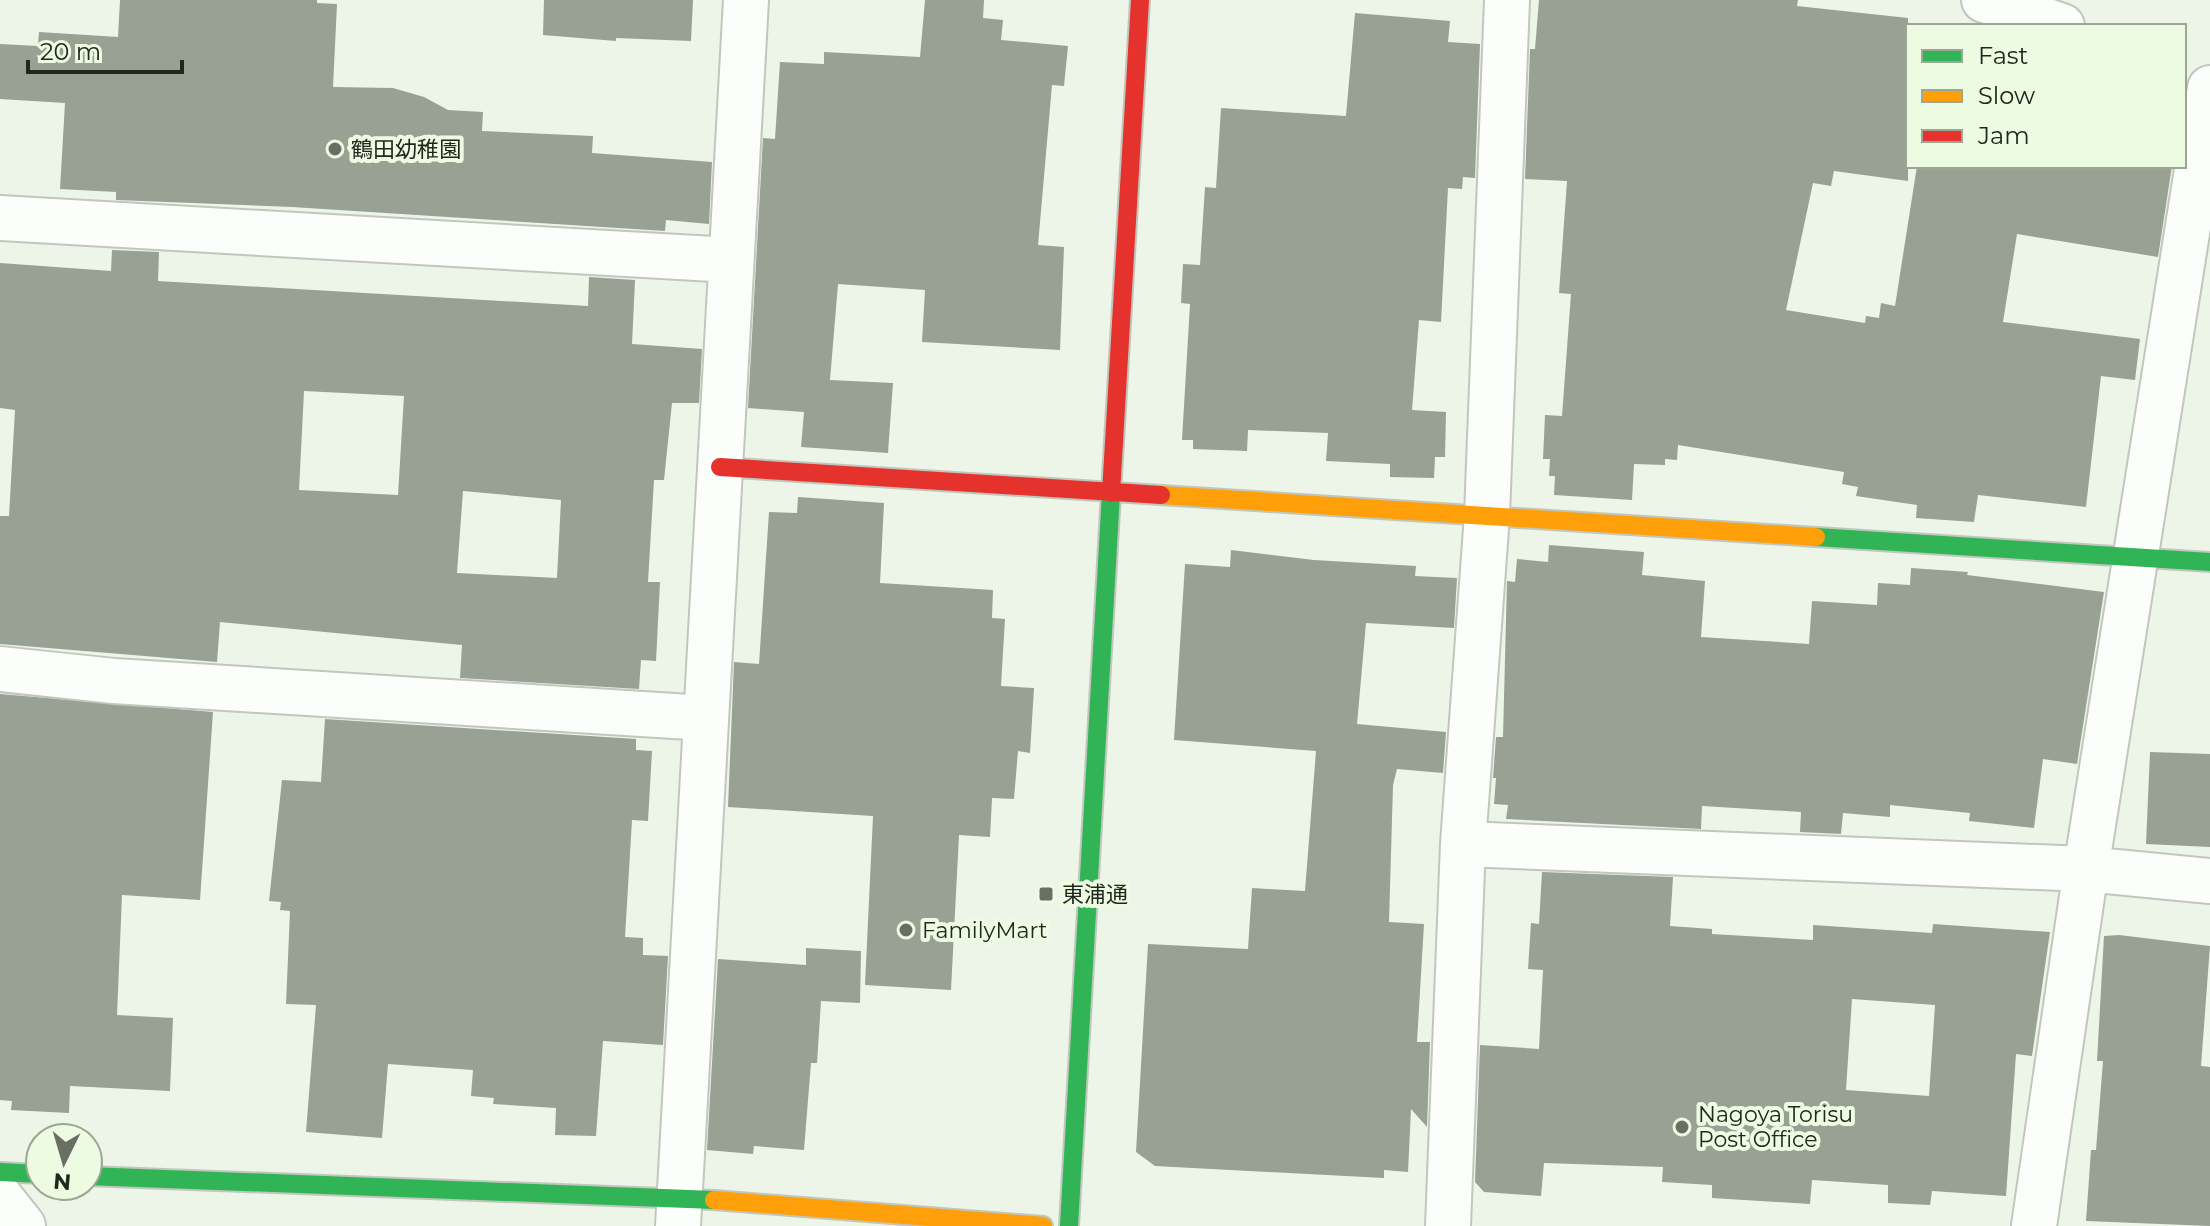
<svg xmlns="http://www.w3.org/2000/svg" width="2210" height="1226" font-family="Montserrat,'Noto Sans JP',sans-serif">
<style>
.building{fill:#99a094;fill-rule:evenodd}
.lines{fill:none;stroke-linecap:round;stroke-linejoin:round}
.street-casing{stroke:#c1c7bd;stroke-width:48}
.fast-casing{stroke:#c1c7bd;stroke-width:22}
.slow-casing{stroke:#c1c7bd;stroke-width:22}
.jam-casing{stroke:#c1c7bd;stroke-width:22}
.street{stroke:#fcfefc;stroke-width:44}
.fast{stroke:#30b455;stroke-width:18}
.slow{stroke:#ff9f0a;stroke-width:18}
.jam{stroke:#e5322d;stroke-width:18}
.poi-dot{fill:#696f65;stroke:#ecfbe2;stroke-width:3}
.labels{text-anchor:middle;dominant-baseline:central;stroke-width:8;stroke-linejoin:round;paint-order:stroke}
.poi-label{font-size:22px;fill:#22271e;stroke:#ecfbe2;text-anchor:start}
</style>
<rect width="100%" height="100%" fill="#edf5e8"/>
<path class="building" d="M120 0H317V3L337 4 333 87 393 88 424 97 448 110 483 112 482 131 593 136 592 153 712 162 709 224 666 220 665 231 292 207 116 200V192L60 189 65 103 0 99V44L38 46 39 32 118 37Z
M544 0H693L691 41 616 38V41L543 35Z
M925 0H984L983 18 1003 20 1001 40 1068 46 1064 86 1052 85 1038 245 1064 247 1060 350 922 342 925 290 838 284 830 380 893 383 888 453 801 447 804 412 748 408 763 138 775 139 780 62 824 64V52L920 57Z
M1539 0H1798L1797 6 1908 18V181L1834 171 1831 186 1813 183 1786 310 1865 323 1866 316 1879 318 1881 303 1895 306 1917 166H2172L2158 257 2017 234 2003 322 2140 339 2135 380 2101 376 2086 507 1978 495 1974 522 1916 518 1917 505 1856 496 1858 487 1842 484 1844 472 1678 445 1677 460 1665 459V465L1634 464 1632 500 1554 495 1555 476H1549L1550 459H1543L1545 415 1562 416 1571 294 1559 293 1567 181 1525 179 1530 49H1535Z
M1355 13 1450 21 1448 42 1480 44 1475 178 1463 177 1462 189 1448 188 1441 322 1419 320 1412 410 1446 412 1445 457H1435L1434 478 1390 477V464L1326 461 1328 433 1248 430 1247 451 1193 449V440H1182L1190 304 1181 303 1183 264 1200 265 1205 187 1216 188 1221 108 1346 116Z
M112 250 159 252 158 281 588 306 589 277 635 280 632 344 702 349 699 403H672L664 480H654L648 582H660L656 661 641 660 639 689 460 678 462 645 220 622 217 662 0 644V516H9L15 410 0 408V263L111 271ZM304 391 404 396 398 495 299 490ZM463 491 561 500 557 578 457 573Z
M798 497 884 503 880 583 993 590 992 618 1005 619 1001 686 1034 688 1030 753 1018 751 1014 799 992 798 990 837 959 835 951 990 865 985 873 816 728 807 734 662 759 664 769 512 797 513Z
M1549 545 1644 552 1642 575 1705 581 1701 637 1809 644 1812 601 1877 605 1878 583 1910 585 1911 568 1968 572 1967 575 2104 592 2077 764 2043 759 2034 828 1969 821 1970 813 1890 805V817L1843 813 1841 834 1800 832 1801 812 1702 806 1701 829 1506 819 1508 805 1494 804 1496 778H1493L1496 737H1503L1507 581 1515 582 1517 559 1548 562Z
M1231 550 1314 560 1416 566 1415 576 1457 578 1454 628 1366 623 1357 724 1446 732 1443 773 1397 769 1393 785 1389 922 1424 924 1417 1042H1430L1427 1127 1411 1109 1408 1172 1384 1170V1178L1155 1166 1136 1152 1148 944 1248 949 1252 888 1305 891 1316 751 1174 740 1185 564 1230 567Z
M0 694 213 712 200 900 122 895 117 1015 173 1018 170 1091 70 1086 69 1113 11 1110 12 1101 0 1100Z
M325 719 636 739V750L652 751 648 821 632 820 625 937 643 938V955L668 956 663 1045 603 1041 596 1136 555 1135 556 1108 493 1104 494 1098 471 1096 473 1070 388 1064 382 1138 306 1132 316 1005 286 1004 290 911 280 910 281 902 269 901 282 780 321 782Z
M2150 752 2210 754V847L2146 844Z
M1542 872 1673 877 1670 926 1712 929V934L1813 940V925L1932 933 1933 924 2050 932 2032 1056 2016 1054 2006 1196 1932 1191 1930 1205 1888 1203V1185L1812 1180 1810 1204 1712 1198V1185L1662 1182 1663 1167 1544 1163 1541 1196 1484 1192 1475 1182 1480 1045 1539 1049 1543 970 1528 969 1531 923 1539 924ZM1852 999 1935 1005 1929 1096 1846 1090Z
M2119 935 2210 946 2201 1066 2210 1067V1226L2086 1221 2091 1150H2096L2103 1061H2097L2104 936Z
M806 948 861 951 860 1003 821 1001 817 1063H811L804 1150 754 1146 753 1154 707 1150 718 959 806 965Z"/>
<g class="lines">
<defs>
<path id="street" d="M1984 0 2062 26
M0 218 731 260
M0 669 114 681 706 718
M1463 844 2086 869 2210 881
M0 1197 23 1226
M678 1226 746 0
M1448 1226 1463 844 1487 515 1507 0
M2034 1226 2086 869 2210 88"/>
<path id="fast" d="M1816 537 2210 562
M0 1172 40 1174
M88 1176 714 1200
M1069 1226 1111 493"/>
<path id="slow" d="M1161 495 1816 537
M714 1200 1043 1226"/>
<path id="jam" d="M720 467 1161 495
M1111 493 1140 0"/>
</defs>
<use href="#street" class="street-casing"/>
<use href="#fast" class="fast-casing"/>
<use href="#slow" class="slow-casing"/>
<use href="#jam" class="jam-casing"/>
<use href="#street" class="street"/>
<use href="#fast" class="fast"/>
<use href="#slow" class="slow"/>
<use href="#jam" class="jam"/>
</g>
<g class="poi-dot">
<circle cx="335" cy="149" r="8"/>
<rect x="1038" y="886" width="16" height="16" rx="4"/>
<circle cx="906" cy="930" r="8"/>
<circle cx="1682" cy="1127" r="8"/>
</g>
<g class="labels">
<g class="poi-label">
<text x="351" y="149">鶴田幼稚園</text>
<text x="1062" y="894">東浦通</text>
<text x="922" y="930">FamilyMart</text>
<text x="1698" y="1114">Nagoya Torisu<tspan x="1698" dy="25">Post Office</tspan></text>
</g>
</g>
<rect x="1906" y="24" width="280" height="144" fill="#ecfbe2" stroke="#9ba694" stroke-width="2"/>
<rect x="1922" y="50" width="40" height="12" fill="#30b455" stroke="#9ba694" stroke-width="2"/>
<text x="1978" y="64" font-size="24" fill="#22271e">Fast</text>
<rect x="1922" y="90" width="40" height="12" fill="#ff9f0a" stroke="#9ba694" stroke-width="2"/>
<text x="1978" y="104" font-size="24" fill="#22271e">Slow</text>
<rect x="1922" y="130" width="40" height="12" fill="#e5322d" stroke="#9ba694" stroke-width="2"/>
<text x="1978" y="144" font-size="24" fill="#22271e">Jam</text>
<g transform="translate(64 1162) rotate(185)"><circle r="38" fill="#ecfbe2" stroke="#9ba694" stroke-width="2"/>
<path d="M0-6L14 30L0 20L-14 30Z" fill="#696f65"/>
<text y="-12" font-size="22" font-weight="bold" text-anchor="middle" fill="#22271e">N</text>
</g>
<path d="M28 60v12h154v-12" fill="none" stroke="#22271e" stroke-width="4"/>
<text x="40" y="60" font-size="24" fill="#22271e" stroke="#ecfbe2" stroke-width="6" paint-order="stroke">20 m</text>
</svg>
